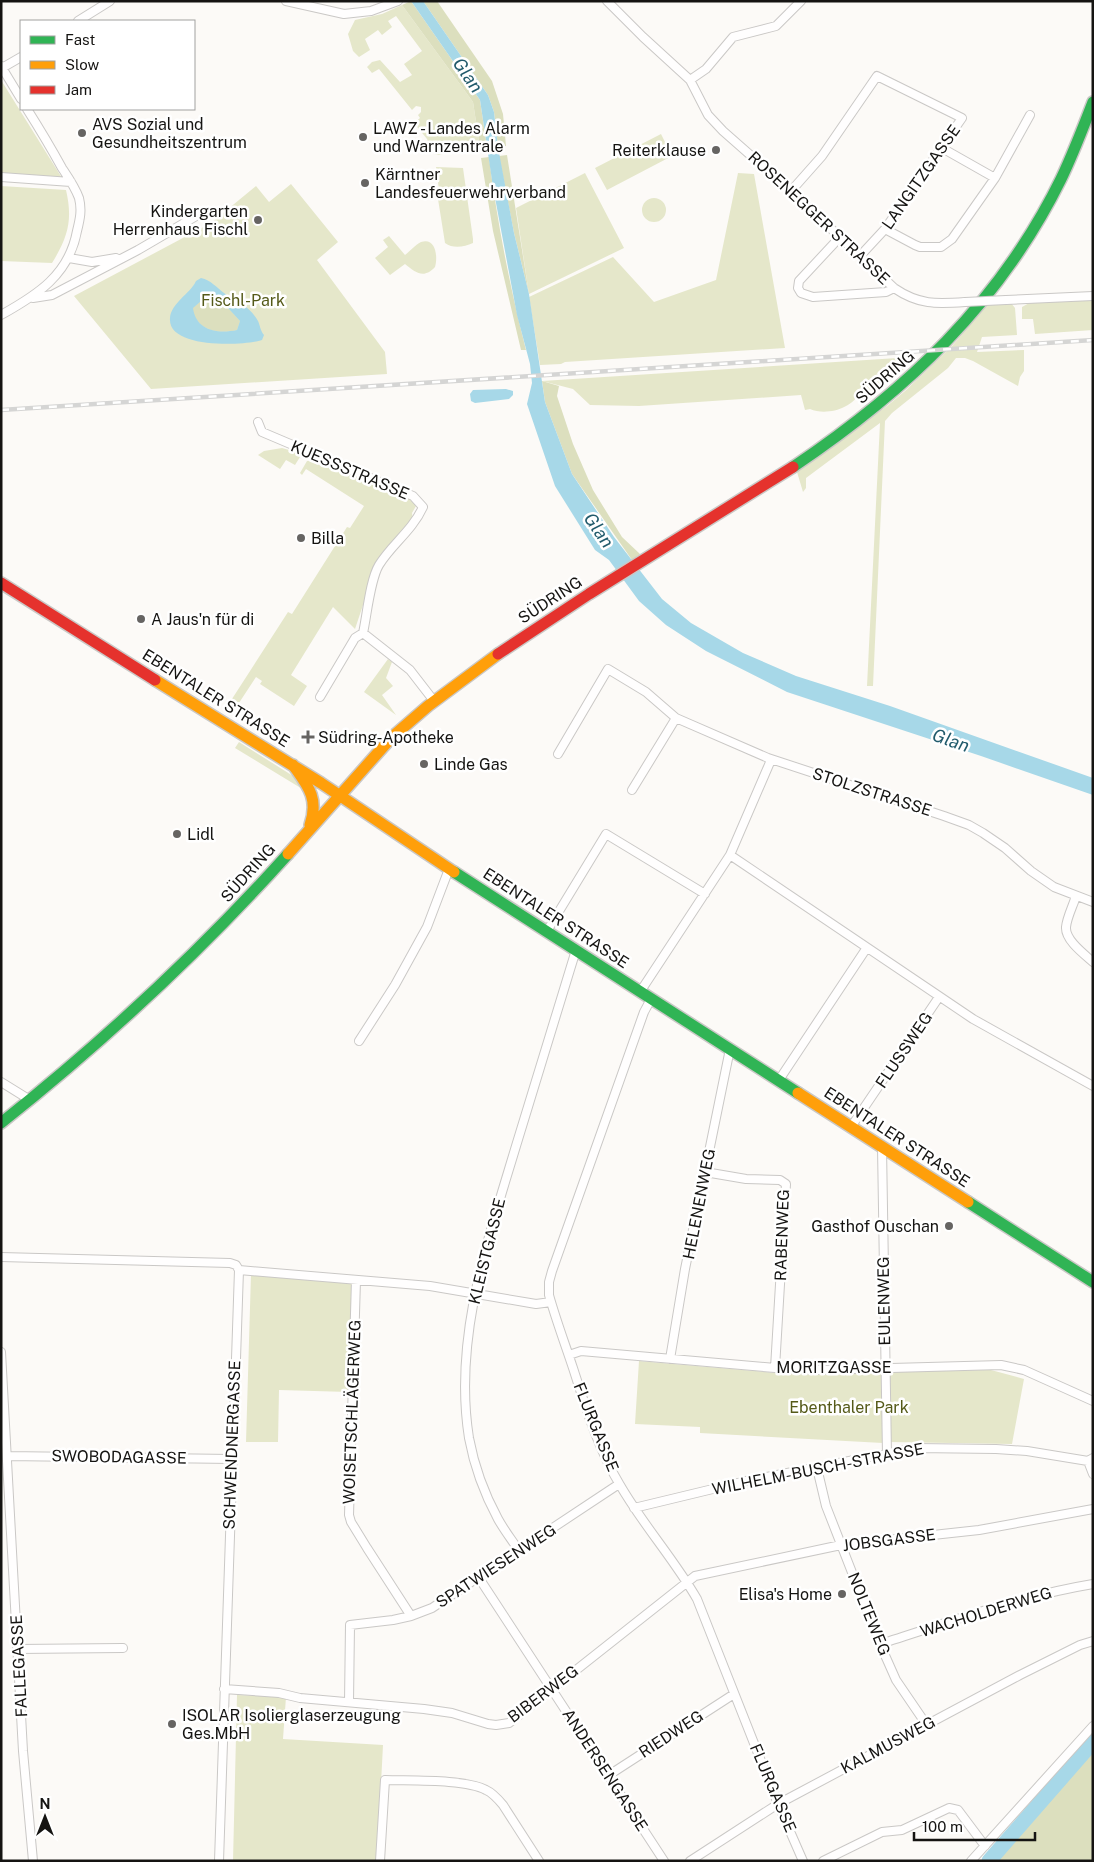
<svg xmlns="http://www.w3.org/2000/svg" width="1094" height="1862" font-family="'Public Sans',sans-serif">
<style>
.green{fill:#e5e7ca}
.forest{fill:#dcdfbe}
.water{fill:#a7d8e8;fill-rule:evenodd}
.lines{fill:none;stroke-linecap:round;stroke-linejoin:round}
.river{stroke:#a7d8e8;stroke-width:15}
.street-casing{stroke:#cac8c6;stroke-width:10}
.fast-casing{stroke:#cac8c6;stroke-width:14}
.slow-casing{stroke:#cac8c6;stroke-width:14}
.jam-casing{stroke:#cac8c6;stroke-width:14}
.street{stroke:#fffefe;stroke-width:8}
.fast{stroke:#30b455;stroke-width:11}
.slow{stroke:#ff9f0a;stroke-width:11}
.jam{stroke:#e5322d;stroke-width:11}
.rail-casing{stroke:#d5d5d4;stroke-width:4.5}
.rail{stroke:#fff;stroke-width:2.5;stroke-dasharray:8;stroke-linecap:butt}
.street-bridge-casing{stroke:#cac8c6;stroke-width:10;stroke-linecap:butt}
.street-bridge{stroke:#fffefe;stroke-width:8}
.poi-dot{fill:#666462;stroke:#fff;stroke-width:2}
.labels{text-anchor:middle;dominant-baseline:central;stroke-width:5;stroke-linejoin:round;paint-order:stroke}
.poi-label{font-size:16px;fill:#151412;stroke:#fff;text-anchor:start}
.street-label{font-size:16px;fill:#151412;stroke:#fff}
.park-label{font-size:16px;fill:#555a19;stroke:#fff}
.water-label{font-size:18px;font-style:italic;fill:#225b6c;stroke:#fff}
</style>
<rect width="100%" height="100%" fill="#fcfaf7"/>
<path class="green" d="M402 5 473 102 480 148 438 155 434 154 427 139 414 123 420 118 418 115 421 112V107L416 106 412 110 379 69 372 73 367 67 372 62 380 60 400 82 412 75 404 64 422 51 396 16 388 21 392 27 382 35 378 30 365 39 370 50 359 57 353 51 348 34 355 20 382 14Z
M1 80 62 178 1 174Z
M661 134 672 156 607 190 595 168Z
M436 167 463 168 473 239V243C464 247 453 249 445 243L438 199 440 197Z
M585 173 624 248 529 294 516 208Z
M738 173 754 174 785 348 565 362 561 364 540 365 529 297 613 257 654 302 716 280Z
M291 184 338 242 317 260 385 352 387 374 151 389 74 296 211 223 256 186 269 202Z
M1 186 66 190C73 220 68 237 52 263L1 261Z
M642 210a12 12 0 1 1 24 0a12 12 0 1 1-24 0Z
M389 236 405 255C410 251 415 245 421 242 436 237 438 257 435 267 424 279 416 273 405 264L390 275 375 258 388 247 383 240Z
M1093 299V330L1035 334 1033 319H1022V307L1031 302Z
M1011 303 1015 308 1017 335 982 337 977 352 1024 350V371L1020 377 1018 386 973 361 965 358H956L948 368 892 413 885 421 873 686H867L880 423 806 478V488L803 492 797 472 799 469 887 406 905 391 952 346 988 304Z
M913 357 908 365 882 388 860 392C852 409 826 416 810 409L805 410 801 395 639 406 590 405 573 389 542 381Z
M282 448 296 452 300 457 295 465 286 460 280 469 258 455 264 451Z
M317 460 411 498 416 506 412 513 413 520 377 563 355 629 333 607 291 675 307 686 294 706 260 684 262 681 256 677 237 706 230 702 288 612 292 614 347 527 350 528 364 506 306 469 302 475 300 473 307 461Z
M388 659 392 662 386 678 393 686 382 695 396 715 364 692Z
M239 742 301 781 304 790 235 748Z
M251 1274 352 1283 349 1392 279 1390 278 1442H246Z
M639 1361 777 1373 819 1375 883 1372V1443L700 1433V1427L635 1424Z
M991 1370 1024 1379 1012 1444 890 1442 888 1371Z
M237 1695 286 1697 283 1739 383 1745 377 1861H233Z"/>
<path class="forest" d="M411 1 480 100 487 147 480 148 473 102 402 5Z
M423 1H437L492 81 503 114 506 146 498 147 494 112 488 95Z
M507 155 529 294 514 233 499 156Z
M489 157C497 222 510 287 526 350H521L493 231 481 158Z
M209 300 228 308 240 321 237 330C218 334 196 331 192 308L200 302Z
M542 381 559 386 557 396 573 444 593 490 622 537 640 554 632 560 572 474 545 402Z
M1093 1735V1861H982Z"/>
<path class="water" d="M411 1H423L488 95 494 112 498 147 514 233 529 294 545 402 572 474 614 537 662 599 691 623 743 653 796 676 890 706 1093 778V795L981 756 787 692 706 651 666 625 639 601 609 560 595 550 555 486 527 404 532 383 530 364 517 315 493 187 480 100Z
M201 278C211 280 217 288 224 293 237 303 248 304 258 321 260 325 260 330 264 335L262 340C244 346 167 349 170 318 171 303 190 294 196 281ZM209 300 228 308 240 321 237 330C218 334 196 331 193 308L200 302Z
M506 389 513 391V395L509 399 475 403 471 401 470 394 473 390Z"/>
<g class="lines">
<path class="river" d="M989 1861 1093 1742"/>
<defs>
<path id="street" d="M286 1 344 14 371 11 398 1
M607 1 643 37 690 80 708 115 723 131 791 191 894 288C919 305 936 304 965 302
M78 21 110 1
M1 66 21 99
M2 68 21 57
M690 80 706 69 733 37 776 26 801 1
M1 177 71 182
M995 178 1030 115
M791 191 822 156 877 76 962 118 885 229 860 256
M885 229 915 245 920 247H941L952 239 995 178 942 148
M840 237 799 281 798 288 801 293 813 297 886 292 894 288
M69 258 92 262 116 258
M33 298 52 295 138 250 203 212
M1006 300 1093 296
M1 315C37 295 69 275 77 231 80 219 82 210 79 198 75 187 68 177 62 168 51 148 39 128 27 109
M258 422 262 432 413 496 423 507C412 531 392 544 379 565 370 580 367 615 363 633L410 670 434 701
M320 697 355 638 363 633
M558 754 608 669 646 692 676 718 768 758 944 816 969 825 983 833 1005 848 1031 871 1054 887 1093 902
M632 790 676 718
M730 855 973 1019 1093 1086
M1076 896C1073 906 1067 917 1066 927 1065 940 1084 954 1093 962
M547 931 606 834 705 894
M640 992 730 855 771 760
M651 999 644 1012 552 1271 549 1282V1295C556 1320 565 1344 573 1368 586 1408 598 1449 620 1485 643 1525 674 1559 697 1599L778 1804 803 1861
M359 1041 395 985 427 927 449 869
M779 1080 866 949
M1 1082 30 1100
M851 1127 939 997
M882 1147 887 1455
M705 1172 746 1179 780 1180 786 1184 775 1368
M1 1257 230 1263 236 1265 239 1270 219 1861
M239 1270 430 1286 536 1304 551 1302
M356 1280 349 1515 351 1522 367 1548 411 1616
M1 1352 23 1751 33 1861
M569 1355 581 1351 775 1368 818 1370 1001 1365 1024 1370 1093 1401
M670 1359 685 1269 730 1049
M7 1456 232 1459
M1088 1461 1093 1474
M817 1468 826 1506 880 1644 896 1680 926 1724
M634 1508 746 1481 916 1448 996 1449 1027 1451 1088 1461 1093 1458
M519 1551C512 1540 504 1530 498 1519 485 1495 474 1465 469 1438 453 1339 488 1239 516 1146 536 1080 556 1015 576 950
M479 1578 664 1861
M880 1644C950 1622 1020 1596 1093 1584
M17 1649 123 1648
M224 1689 279 1693 300 1698 424 1709 452 1713 488 1724 496 1725 509 1723 695 1576 841 1545 979 1530 1093 1509
M349 1702 350 1625 393 1620 411 1616 432 1608 619 1484
M609 1775 734 1694
M380 1861 385 1780C410 1781 466 1779 486 1790 493 1793 498 1799 503 1805L539 1861
M690 1861 778 1804 1020 1675 1080 1645 1093 1641
M823 1861 882 1832 902 1830 949 1808 958 1810 985 1846
M971 1861 1093 1726"/>
<path id="fast" d="M793 467C906 391 1000 303 1061 179 1073 154 1083 128 1093 102
M454 872 798 1093
M1 1123C104 1041 200 952 288 854
M968 1202 1093 1282"/>
<path id="slow" d="M155 680 321 783 454 872
M293 765C308 786 319 798 310 825
M288 854 391 738 428 706 498 654
M798 1093 968 1202"/>
<path id="jam" d="M1 583 155 680
M498 654 589 594 793 467"/>
</defs>
<use href="#street" class="street-casing"/>
<use href="#fast" class="fast-casing"/>
<use href="#slow" class="slow-casing"/>
<use href="#jam" class="jam-casing"/>
<use href="#street" class="street"/>
<use href="#fast" class="fast"/>
<use href="#slow" class="slow"/>
<use href="#jam" class="jam"/>
<defs>
<path id="rail" d="M1 410 1093 340"/>
</defs>
<use href="#rail" class="rail-casing"/>
<use href="#rail" class="rail"/>
<defs>
<path id="street-bridge" d="M965 302 1006 300"/>
</defs>
<use href="#street-bridge" class="street-bridge-casing"/>
<use href="#street-bridge" class="street-bridge"/>
</g>
<g class="poi-dot">
<circle cx="82" cy="133" r="5"/>
<circle cx="363" cy="137" r="5"/>
<circle cx="716" cy="150" r="5"/>
<circle cx="365" cy="183" r="5"/>
<circle cx="258" cy="220" r="5"/>
<circle cx="301" cy="538" r="5"/>
<circle cx="141" cy="619" r="5"/>
<path d="M305.5 729.5h5v5h5v5h-5v5h-5v-5h-5v-5h5z"/>
<circle cx="424" cy="764" r="5"/>
<circle cx="177" cy="834" r="5"/>
<circle cx="949" cy="1226" r="5"/>
<circle cx="842" cy="1594" r="5"/>
<circle cx="172" cy="1724" r="5"/>
</g>
<g class="labels">
<g class="poi-label">
<text x="92" y="124">AVS Sozial und<tspan x="92" dy="18">Gesundheitszentrum</tspan></text>
<text x="373" y="128">LAWZ - Landes Alarm<tspan x="373" dy="18">und Warnzentrale</tspan></text>
<text x="706" y="150" text-anchor="end">Reiterklause</text>
<text x="375" y="174">Kärntner<tspan x="375" dy="18">Landesfeuerwehrverband</tspan></text>
<text x="248" y="211" text-anchor="end">Kindergarten<tspan x="248" dy="18">Herrenhaus Fischl</tspan></text>
<text x="311" y="538">Billa</text>
<text x="151" y="619">A Jaus'n für di</text>
<text x="318" y="737">Südring-Apotheke</text>
<text x="434" y="764">Linde Gas</text>
<text x="187" y="834">Lidl</text>
<text x="939" y="1226" text-anchor="end">Gasthof Ouschan</text>
<text x="832" y="1594" text-anchor="end">Elisa's Home</text>
<text x="182" y="1715">ISOLAR Isolierglaserzeugung<tspan x="182" dy="18">Ges.MbH</tspan></text>
</g>
<g class="street-label">
<text transform="translate(921 177) rotate(-55)">LANGITZGASSE</text>
<text transform="translate(819 218) rotate(43)">ROSENEGGER STRASSE</text>
<text transform="translate(885 377) rotate(-41)">SÜDRING</text>
<text transform="translate(350 470) rotate(23)">KUESSSTRASSE</text>
<text transform="translate(550 600) rotate(-33)">SÜDRING</text>
<text transform="translate(216 698) rotate(32)">EBENTALER STRASSE</text>
<text transform="translate(872 792) rotate(18)">STOLZSTRASSE</text>
<text transform="translate(248 873) rotate(-48)">SÜDRING</text>
<text transform="translate(556 918) rotate(33)">EBENTALER STRASSE</text>
<text transform="translate(904 1050) rotate(-56)">FLUSSWEG</text>
<text transform="translate(897 1137) rotate(33)">EBENTALER STRASSE</text>
<text transform="translate(699 1204) rotate(-79)">HELENENWEG</text>
<text transform="translate(782 1235) rotate(-88)">RABENWEG</text>
<text transform="translate(487 1251) rotate(-76)">KLEISTGASSE</text>
<text transform="translate(884 1301) rotate(-91)">EULENWEG</text>
<text x="834" y="1367">MORITZGASSE</text>
<text transform="translate(352 1412) rotate(-88)">WOISETSCHLÄGERWEG</text>
<text transform="translate(596 1427) rotate(68)">FLURGASSE</text>
<text transform="translate(232 1445) rotate(-88)">SCHWENDNERGASSE</text>
<text transform="translate(119 1457) rotate(1)">SWOBODAGASSE</text>
<text transform="translate(818 1469) rotate(-11)">WILHELM-BUSCH-STRASSE</text>
<text transform="translate(889 1540) rotate(-7)">JOBSGASSE</text>
<text transform="translate(496 1566) rotate(-33)">SPATWIESENWEG</text>
<text transform="translate(986 1612) rotate(-17)">WACHOLDERWEG</text>
<text transform="translate(869 1614) rotate(68)">NOLTEWEG</text>
<text transform="translate(19 1666) rotate(-93)">FALLEGASSE</text>
<text transform="translate(543 1694) rotate(-37)">BIBERWEG</text>
<text transform="translate(671 1734) rotate(-33)">RIEDWEG</text>
<text transform="translate(888 1745) rotate(-28)">KALMUSWEG</text>
<text transform="translate(605 1770) rotate(57)">ANDERSENGASSE</text>
<text transform="translate(773 1788) rotate(67)">FLURGASSE</text>
</g>
<g class="park-label">
<text x="243" y="300">Fischl-Park</text>
<text x="849" y="1407">Ebenthaler Park</text>
</g>
<g class="water-label">
<text transform="translate(468 75) rotate(55)">Glan</text>
<text transform="translate(599 530) rotate(55)">Glan</text>
<text transform="translate(951 740) rotate(19)">Glan</text>
</g>
</g>
<rect width="1094" height="1862" fill="none" stroke="#151412" stroke-width="5"/>
<rect x="20" y="20" width="175" height="90" fill="#ffffff" stroke="#a1a1a0"/>
<rect x="30" y="36" width="25" height="8" fill="#30b455" stroke="#a1a1a0"/>
<text x="65" y="45" font-size="15" fill="#151412">Fast</text>
<rect x="30" y="61" width="25" height="8" fill="#ff9f0a" stroke="#a1a1a0"/>
<text x="65" y="70" font-size="15" fill="#151412">Slow</text>
<rect x="30" y="86" width="25" height="8" fill="#e5322d" stroke="#a1a1a0"/>
<text x="65" y="95" font-size="15" fill="#151412">Jam</text>
<g transform="translate(45 1817)" stroke="#ffffff" stroke-width="4" paint-order="stroke">
<path d="M0-4L9 19L0 12L-9 19Z" fill="#151412"/>
<text y="-8" font-size="14" font-weight="bold" text-anchor="middle" fill="#151412">N</text>
</g>
<path d="M914 1832v8h121v-8" fill="none" stroke="#151412" stroke-width="2.5"/>
<text x="922" y="1832" font-size="15" fill="#151412" stroke="#ffffff" stroke-width="4" paint-order="stroke">100 m</text>
</svg>
